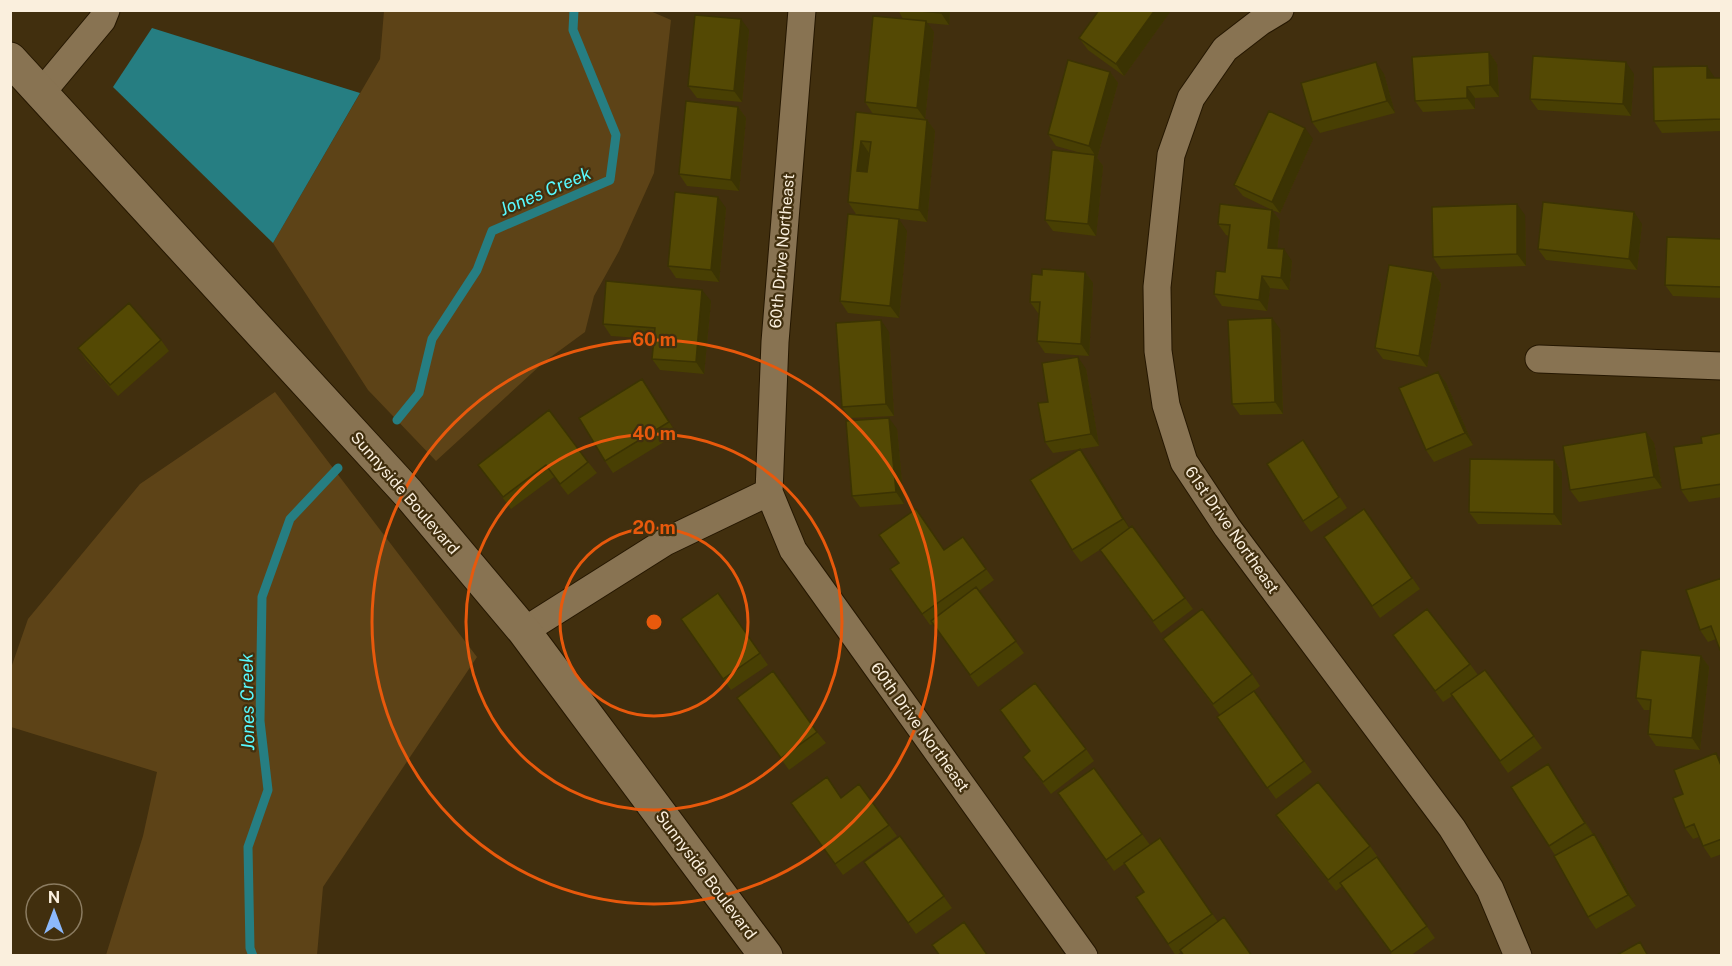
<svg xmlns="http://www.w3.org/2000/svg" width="1732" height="966" font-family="'Public Sans',sans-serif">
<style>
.green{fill:#5d4317}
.water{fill:#267e82}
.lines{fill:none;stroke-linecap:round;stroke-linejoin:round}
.stream{stroke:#267e82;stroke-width:9}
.minor-casing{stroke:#251701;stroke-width:29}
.tertiary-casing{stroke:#251701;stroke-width:35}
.minor{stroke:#887352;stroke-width:27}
.tertiary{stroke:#887352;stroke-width:33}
.wall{fill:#483f03;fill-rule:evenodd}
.shaded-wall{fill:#3b3303}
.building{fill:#544904;stroke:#3b3303;stroke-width:1.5;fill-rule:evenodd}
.ring{fill:none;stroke:#e8590c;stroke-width:3}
.labels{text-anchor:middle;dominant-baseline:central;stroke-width:4.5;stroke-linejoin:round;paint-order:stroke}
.street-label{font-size:16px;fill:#faefdd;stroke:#412f0e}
.water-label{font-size:18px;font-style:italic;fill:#58f9fe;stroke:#412f0e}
.centre{fill:#e8590c;stroke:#412f0e;stroke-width:3}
.ring-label{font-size:18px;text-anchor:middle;font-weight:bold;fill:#e8590c;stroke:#412f0e;stroke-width:4.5;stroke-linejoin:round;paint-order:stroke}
</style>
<rect width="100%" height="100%" fill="#412f0e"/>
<path class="green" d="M648 10 671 20 654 173 619 251 594 296 585 332 544 362 436 461 368 390 273 243 380 59 384 11Z
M275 392 477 657 323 887 317 955H106L143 836 157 772 11 727V668L28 619 140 484Z"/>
<path class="water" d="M152 28 360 93 273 243 113 87Z"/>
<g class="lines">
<path class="stream" d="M397 420 419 393 432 339 477 270 492 231 610 180 616 135 573 30 574 10
M253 956 250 948 248 847 268 790 260 721 262 597 290 519 338 468"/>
<defs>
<path id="minor" d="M802 10 775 342 769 492 793 550 1084 956
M1280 10 1260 22 1225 49 1191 98 1171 155 1157 287 1158 351 1166 405 1184 462 1227 527 1452 828 1490 889 1518 956
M42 92 102 20 106 10
M1539 359 1722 366
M524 631 665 542 769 492"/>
<path id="tertiary" d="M10 59 408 493 524 631 766 956"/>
</defs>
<use href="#minor" class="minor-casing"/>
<use href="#tertiary" class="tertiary-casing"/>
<use href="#minor" class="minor"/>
<use href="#tertiary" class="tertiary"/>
</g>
<path class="wall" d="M898 10H950L949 25 927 23 934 32 925 119 927 120 935 131 927 222 856 214 848 202 856 112 873 114 865 102 903 19ZM869 153 867 172H866Z
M1170 12 1124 76 1088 50 1079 38Z
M749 30 742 102 697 98 688 86Z
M1489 52 1497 64 1499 97 1475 98V109L1423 112 1415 101Z
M1110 72 1118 83 1097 158 1103 166 1096 236 1053 231 1045 220 1081 153 1056 146 1048 134Z
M1384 74 1395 113 1320 133 1312 122Z
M1634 74 1631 116 1538 110 1530 99Z
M1715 78H1722V131L1662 133 1654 121Z
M738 107 746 118 739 191 687 186 679 174Z
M1313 139 1280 213 1272 210 1280 221 1277 249 1292 261 1289 290 1270 288 1267 311 1222 306 1214 294 1225 272 1229 236 1226 235 1218 224 1272 210 1243 196 1234 185Z
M726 208 719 282 676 278 668 266Z
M1525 215 1526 266 1441 269 1433 257Z
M1642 224 1637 270 1546 260 1538 249Z
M907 231 899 318 848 313 840 301Z
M1722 239V298L1673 296 1665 285Z
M1085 272 1093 283 1089 356 1045 353 1037 341 1039 313H1038L1030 302 1042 275Z
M1433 272 1441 284 1427 367 1383 359 1375 348Z
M711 301 704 374 660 370 652 359 654 339 611 336 603 324Z
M1280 329 1283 414 1240 415 1232 404Z
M889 332 894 416 850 418 842 407Z
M161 340 169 351 118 396 86 360 78 348Z
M1086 369 1099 446 1080 449 1129 528 1132 526 1193 609 1161 633 1108 561 1101 549 1081 562 1072 550 1080 449 1053 453 1045 442 1048 402Z
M1438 372 1446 383 1473 445 1434 462 1426 450Z
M650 391 677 434 613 473 605 461Z
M897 429 904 504 860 507 852 496Z
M1646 432 1654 443 1662 488 1579 502 1570 490Z
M1722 433V497L1689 502 1681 490 1702 443Z
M1303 440 1347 508 1311 532 1303 521Z
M1554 460 1562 472V525L1478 524 1469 512Z
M588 462 597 473 568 495 554 477 511 509 478 465Z
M1364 509 1420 589 1380 618 1324 537Z
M963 537 994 580 979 591 1024 653 978 687 933 624 930 625 890 569 944 550Z
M1722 578V652L1716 639 1708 642 1700 630Z
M718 593 768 665 731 690 681 619Z
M1393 635 1470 664 1478 675 1485 670 1542 748 1508 773 1452 696 1443 702Z
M1163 639 1252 674 1260 686 1237 704 1254 691 1312 772 1276 799 1217 717 1220 715Z
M1701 656 1709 667 1700 750 1656 746 1648 734 1650 710H1644L1636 698Z
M737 698 817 732 826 743 789 770Z
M1086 749 1094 761 1051 794 1023 757Z
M1716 753 1722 761V854L1711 858 1703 846 1699 837 1693 839 1685 828 1683 794Z
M1556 776 1593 834H1594L1602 845 1636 906 1596 929 1588 917 1555 855 1549 846Z
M859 784 897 836 843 875 791 803 841 798Z
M1058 793 1142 834 1150 845 1160 838 1218 922 1176 956 1168 944 1144 892 1124 864 1114 871Z
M1276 815 1370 846 1435 938 1410 956H1393L1342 886 1336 891 1284 827Z
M900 836 952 908 916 934 864 862Z"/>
<path class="shaded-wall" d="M941 10H950L949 25 941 13Z
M1155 10H1169L1170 12 1124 76 1116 64Z
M741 19 749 30 742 102 734 91Z
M926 21 934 32 925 119 917 108Z
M1489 52 1497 64 1499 97 1490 85Z
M1376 62 1384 74 1395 113 1387 101Z
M1626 62 1634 74 1631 116 1623 104Z
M1707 66 1715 78H1707Z
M1110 72 1118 83 1097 158 1103 166 1096 236 1088 224 1095 155 1089 146Z
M1467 87 1475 98V109L1467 98Z
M738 107 746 118 739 191 731 180Z
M927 120 935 131 927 222 919 210Z
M1305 128 1313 139 1280 213 1272 202Z
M861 141 869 153 865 183 857 171Z
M718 197 726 208 719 282 711 270Z
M1517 204 1525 215 1526 266 1517 254Z
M1272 210 1280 221 1276 259 1268 248Z
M1634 212 1642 224 1637 270 1629 259Z
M899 219 907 231 899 318 890 306Z
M1284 249 1292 261 1289 290 1281 278Z
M1085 272 1093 283 1089 356 1081 344Z
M1433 272 1441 284 1427 367 1419 356Z
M1262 276 1270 288 1267 311 1259 300Z
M702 290 711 301 704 374 696 362Z
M1272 318 1280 329 1283 414 1275 402Z
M881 320 889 332 894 416 886 404Z
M1078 357 1086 369 1099 446 1091 434Z
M1438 372 1446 383 1473 445 1465 433Z
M642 379 650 391 677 434 669 422Z
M889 418 897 429 904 504 896 492Z
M1646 432 1654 443 1662 488 1654 477Z
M1080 449 1088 460 1131 530 1123 519Z
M1554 460 1562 472V525L1554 514Z
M1701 656 1709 667 1700 750 1692 738Z
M1716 753 1722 761V768Z
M1548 764 1556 776 1593 835 1585 823Z
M1594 834 1602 845 1636 906 1628 895Z"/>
<path class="building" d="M909 10H941V13Z
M1099 10H1155L1116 64 1079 38Z
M695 15 741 19 734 91 688 86Z
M873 16 926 21 917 108 865 102Z
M1489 52 1490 85 1467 87V98L1415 101 1412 57Z
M1533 56 1626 62 1623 104 1530 99Z
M1068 60 1110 72 1089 146 1048 134Z
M1376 62 1387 101 1312 122 1301 83Z
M1707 66V78H1722V119L1654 121 1653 67Z
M686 101 738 107 731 180 679 174Z
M1269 111 1305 128 1272 202 1234 185Z
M856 112 927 120 919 210 848 202ZM861 141 871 142 867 172 857 171Z
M1052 150 1095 155 1088 224 1045 220Z
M675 192 718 197 711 270 668 266Z
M1543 202 1634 212 1629 259 1538 249Z
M1220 204 1272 210 1268 248 1284 249 1281 278 1262 276 1259 300 1214 294 1216 271 1225 272 1230 225 1218 224Z
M1517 204V254L1433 257 1432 207Z
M848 214 899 219 890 306 840 301Z
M1667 237 1722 239V287L1665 285Z
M1389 265 1433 272 1419 356 1375 348Z
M1042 269 1085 272 1081 344 1037 341 1040 302H1030L1032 274 1042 275Z
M606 281 702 290 696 362 652 359 655 328 603 324Z
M129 303 161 340 110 385 78 348Z
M1272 318 1275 402 1232 404 1228 320Z
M881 320 886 404 842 407 836 323Z
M1078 357 1091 434 1045 442 1038 403 1048 402 1042 363Z
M1438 372 1465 433 1426 450 1399 388Z
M642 379 669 422 605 461 579 418Z
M549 410 588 462 560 484 546 465 503 497 478 465Z
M889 418 896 492 852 496 846 421Z
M1646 432 1654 477 1570 490 1563 446Z
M1722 433V484L1681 490 1674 447 1702 443 1701 437Z
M1303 440 1339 497 1303 521 1267 464Z
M1080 449 1123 519 1072 550 1030 480Z
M1470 459 1554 460V514L1469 512Z
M916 509 944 550 963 537 986 569 922 614 890 569 899 563 879 535Z
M1364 509 1412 578 1372 606 1324 537Z
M1132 526 1185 598 1153 621 1100 550Z
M1722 578V649L1720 650 1711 626 1700 630 1686 590Z
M976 587 1016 641 970 675 931 621Z
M718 593 760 653 723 679 681 619Z
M1202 609 1252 674 1213 704 1163 639Z
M1427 609 1470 664 1435 691 1393 635Z
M1641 650 1701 656 1692 738 1648 734 1651 700 1636 698Z
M1485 670 1534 736 1500 761 1451 694Z
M773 671 817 732 781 758 737 698Z
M1035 683 1086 749 1043 782 1023 757 1030 751 1000 710Z
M1254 691 1304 761 1267 788 1217 717Z
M1716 753 1722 768V839L1703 846 1694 824 1685 828 1673 798 1683 794 1674 770Z
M1548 764 1585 823 1549 846 1511 787Z
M1094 768 1142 834 1106 860 1058 793Z
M827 777 841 798 859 784 889 825 835 864 791 803Z
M1318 782 1370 846 1328 880 1276 815Z
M1594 834 1628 895 1588 917 1554 856Z
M900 836 944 896 908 923 864 862Z
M1160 838 1212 914 1168 944 1136 897 1144 892 1124 863Z
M1377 857 1427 926 1391 952 1340 883Z
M1224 917 1252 956H1184L1180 950Z
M964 922 988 956H940L932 945Z
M1640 942 1648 956H1615Z"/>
<g class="ring">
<circle cx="654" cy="622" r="94"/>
<circle cx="654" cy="622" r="188"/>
<circle cx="654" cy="622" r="282"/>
</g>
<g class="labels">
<g class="street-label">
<text transform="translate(782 251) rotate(-85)">60th Drive Northeast</text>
<text transform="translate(405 493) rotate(49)">Sunnyside Boulevard</text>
<text transform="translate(1232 530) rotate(55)">61st Drive Northeast</text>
<text transform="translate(920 727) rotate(54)">60th Drive Northeast</text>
<text transform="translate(706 875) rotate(53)">Sunnyside Boulevard</text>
</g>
<g class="water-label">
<text transform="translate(545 191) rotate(-23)">Jones Creek</text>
<text transform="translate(247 702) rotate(-91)">Jones Creek</text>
</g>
</g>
<circle cx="654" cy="622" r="9" class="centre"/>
<g class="ring-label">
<text x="654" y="346">60 m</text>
<text x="654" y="440">40 m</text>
<text x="654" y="534">20 m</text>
</g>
<rect width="1732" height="966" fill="none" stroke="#faefdd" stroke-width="24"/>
<g transform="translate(54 912)"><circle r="28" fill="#412f0e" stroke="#8b7c61" stroke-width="1.5"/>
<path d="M0-4.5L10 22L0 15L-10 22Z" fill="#8cb9fc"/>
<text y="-9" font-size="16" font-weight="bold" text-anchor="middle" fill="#faefdd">N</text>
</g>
</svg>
